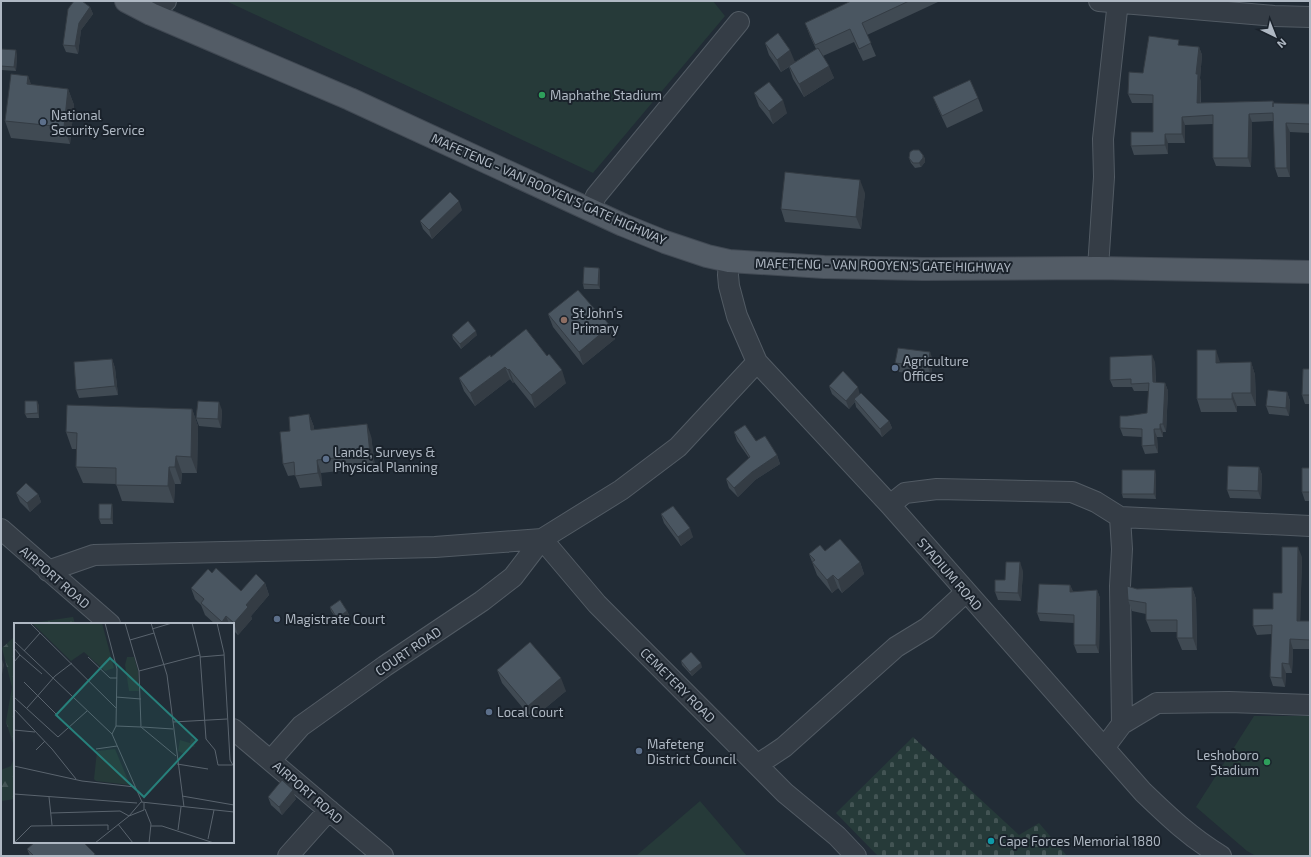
<svg xmlns="http://www.w3.org/2000/svg" width="1311" height="857" font-family="'Exo 2',sans-serif">
<style>
.green{fill:#263a39}
.forest{fill:url(#forest-firs)}
.cemetery{fill:url(#cemetery-stones)}
.lines{fill:none;stroke-linecap:round;stroke-linejoin:round}
.minor-casing{stroke:#525b64;stroke-width:22}
.major-casing{stroke:#414953;stroke-width:24}
.minor{stroke:#353d46;stroke-width:20}
.major{stroke:#535c66;stroke-width:22}
.wall{fill:#404a53}
.shaded-wall{fill:#343c44}
.building{fill:#4a5661;stroke:#343c44}
.leisure-dot{fill:#2e9e5b;stroke:#1a222b;stroke-width:1.5}
.service-dot{fill:#5c6f8a;stroke:#1a222b;stroke-width:1.5}
.education-dot{fill:#8d6e63;stroke:#1a222b;stroke-width:1.5}
.culture-dot{fill:#0f9aa8;stroke:#1a222b;stroke-width:1.5}
.labels{text-anchor:middle;dominant-baseline:central;stroke-width:4;stroke-linejoin:round;paint-order:stroke}
.poi-label{font-size:13px;fill:#afb8c3;stroke:#1a222b;text-anchor:start}
.street-label{font-size:13px;fill:#afb8c3;stroke:#1a222b}
.inset-road{fill:none;stroke:#5a646e;stroke-width:1}
.view{fill:#27807b;fill-opacity:0.15;stroke:#27807b;stroke-width:2}
.inset-edge{fill:none;stroke:#afb8c3;stroke-width:2}
</style>
<defs>
<pattern id="forest-firs" width="22" height="20" patternUnits="userSpaceOnUse"><rect width="22" height="20" fill="#263a39"/><path d="M5 1l3.5 6h-7zM16 11l3.5 6h-7z" fill="#435454"/></pattern>
<pattern id="cemetery-stones" width="16" height="16" patternUnits="userSpaceOnUse"><rect width="16" height="16" fill="#263a39"/><path d="M2 7V4a2 2 0 0 1 4 0v3zM10 15v-3a2 2 0 0 1 4 0v3z" fill="#435454"/></pattern>
</defs>
<rect width="100%" height="100%" fill="#222c36"/>
<path class="green" d="M226 1H713L725 16 593 173Z
M1254 716H1310V856H1256L1247 851 1196 807Z
M700 801 747 856H638L637 855Z"/>
<path class="forest" d="M73 617 75 624H39V622Z
M13 638 15 640V749L6 722 12 687 2 648Z
M15 755V799L1 801V770L11 766Z"/>
<path class="cemetery" d="M913 737 1019 835 1039 823 1067 856H878L836 813Z"/>
<g class="lines">
<defs>
<path id="minor" d="M1099 1 1274 16 1310 17
M151 14 166 1
M590 210 596 196 739 22
M729 261 728 275 729 286 737 316 757 362 890 505 1143 792C1169 817 1190 837 1221 856
M1098 268 1104 177 1103 139 1118 1
M890 505 905 493 937 489 1072 492 1096 502 1120 517 1310 526
M1120 517 1122 549 1120 586 1122 724
M1 529 110 624
M542 539 597 604 785 793 837 836 856 856
M48 571 94 555 435 547 542 539 621 490 678 447 757 362
M233 729 383 856
M1104 748 1122 724 1157 703 1229 702 1310 705
M271 760 301 726 385 666 482 601 513 577 542 539
M757 765 784 747 896 647 927 628 966 592
M288 856 329 810"/>
<path id="major" d="M126 1 151 14 350 99 623 225 665 242 707 256 729 261 824 267 923 269 1098 268 1310 272"/>
</defs>
<use href="#minor" class="minor-casing"/>
<use href="#major" class="major-casing"/>
<use href="#minor" class="minor"/>
<use href="#major" class="major"/>
</g>
<path class="wall" d="M851 1H938V2L867 35 876 56 863 61 854 42 823 56 834 78 804 97 793 79 789 67 781 72 769 55 765 43 795 62 816 49 810 36 805 23Z
M90 7 93 14 81 30 78 54 66 52 63 45Z
M1180 45 1199 47 1202 55 1200 78 1201 83V103L1273 101 1274 103 1310 104V133L1290 132V177H1278L1275 168 1274 121 1252 122 1251 167 1216 166 1213 158V124L1185 125V143H1168V154L1134 155 1131 146 1153 132V103H1132L1128 94 1143 73Z
M1 49 17 54 16 71 1 70Z
M28 76 31 85 68 89 74 105 70 144 11 138 5 121Z
M754 93 787 113 773 124 759 106Z
M933 97 978 98 983 111 947 128 938 109Z
M923 155 925 159V162L921 167 915 168 911 163 909 158Z
M865 193 861 229 785 222 781 209Z
M462 210 432 239 423 229 420 221Z
M599 268 600 272V289H584L583 284Z
M598 313 610 326 615 339 583 365 553 327 548 314Z
M452 335H477L461 349 453 339Z
M491 357 566 383 535 408 514 382 513 383 510 379 475 406 464 391 459 378Z
M112 359 115 368 118 395 79 398 76 390Z
M933 360 931 376 899 372 895 363Z
M1155 362 1156 383H1165L1168 391 1166 432H1163V437H1157L1158 453 1145 454 1142 446V437L1123 436 1120 428 1127 416 1147 413 1149 391H1134L1132 387H1113L1110 380Z
M1251 362 1255 375 1256 406H1237V412H1201L1197 399 1220 363Z
M1310 369V404H1305L1302 395Z
M829 386 860 394 889 421 892 428 882 437 856 407 855 402 849 409 832 394Z
M1287 392 1290 401 1289 416 1269 414 1266 406Z
M39 405V418H27L25 414Z
M192 409 198 426 197 473H182L181 484H175L174 503 122 501 116 484 83 483 76 467 77 449H72L66 432Z
M222 410 221 428 199 426 196 418Z
M309 414 314 427V430L371 436 375 467 321 473 322 486 300 488 295 475 288 476 283 464 290 431Z
M734 432 756 441 777 455 780 464 755 480 738 497 729 488 726 479 749 458 737 441Z
M1259 467 1262 475 1261 499 1230 498 1227 490Z
M1310 468V501H1305L1302 492Z
M1156 474V499L1123 498 1122 494Z
M16 493 38 494 41 502 30 512 20 502Z
M113 509V524H101L99 519Z
M661 514 693 537 681 546 664 523Z
M825 551 860 562 864 574 842 593 838 588 832 593 817 575 809 554Z
M1302 557 1300 621H1310V649H1293L1292 673H1286L1285 687 1273 686 1270 677 1272 634 1257 635 1253 626 1273 609 1282 593Z
M1023 571 1021 601 998 600 995 592 1005 580Z
M212 573 241 591 265 583 269 595 251 616 252 619 238 635 233 630V624H215L205 615 201 605 195 599 191 588Z
M1070 585 1073 592 1097 590 1100 598 1099 653H1077L1074 645V623L1040 621 1037 613Z
M1192 587 1196 599 1197 650H1182L1177 638V632H1151L1146 620V614L1132 611 1128 600 1137 589Z
M330 607 347 611 349 615 339 622 331 611Z
M681 661 702 667 692 676 682 665Z
M497 670 566 691 532 719 502 683Z
M268 797 296 799 282 815 271 805Z
M27 849 95 854 96 856H30Z"/>
<path class="shaded-wall" d="M90 7 93 14 81 30 78 54 75 46 79 23Z
M1199 47 1202 55 1200 78 1201 83 1200 112 1197 103 1196 74Z
M16 50 17 54 16 71 14 67Z
M790 50 795 62 781 72 777 60Z
M829 66 834 78 804 97 799 84Z
M28 76 34 92 27 84Z
M68 89 74 105 70 144 64 127Z
M783 100 787 113 773 124 769 111Z
M1249 114 1252 122 1251 167 1248 158Z
M1182 117 1185 125V143L1182 134Z
M1286 123 1290 132V177L1287 168Z
M1165 134 1168 143V154L1165 145Z
M923 155 925 159V162L921 167 919 163Z
M860 180 865 193 861 229 856 217Z
M459 201 462 210 432 239 429 230Z
M599 268 600 272V289L598 285Z
M610 326 615 339 583 365 579 352Z
M476 331 477 335 461 349 460 344Z
M1216 350 1220 362 1216 363Z
M930 352 933 360 931 376 928 367Z
M1152 355 1155 362 1156 390 1153 382Z
M112 359 115 368 118 395 115 386Z
M1251 362 1255 375 1256 406 1251 393Z
M505 367 510 379 475 406 470 393Z
M509 369 514 382 513 383 508 370Z
M562 370 566 383 535 408 531 395Z
M1165 383 1168 391 1166 432 1163 424Z
M858 387 860 395 854 399 855 402 849 409 846 401Z
M1287 392 1290 401 1289 416 1286 408Z
M1232 393 1237 406V412L1232 399Z
M37 401 39 405V418L38 413Z
M219 402 222 410 221 428 218 419Z
M192 409 198 426 197 473 191 457Z
M309 414 314 427 315 443 311 430Z
M889 421 892 428 882 437 880 429Z
M367 424 371 436 375 467 370 454Z
M1160 424 1163 432V437L1160 429Z
M1154 429 1157 437 1158 453 1155 445Z
M777 455 780 464 755 480 738 497 734 488 752 472Z
M176 456 182 473 181 484 175 467Z
M317 460 321 473 322 486 318 473Z
M169 467 175 484 174 503 168 486Z
M1259 467 1262 475 1261 499 1258 491Z
M1155 470 1156 474V499L1154 494Z
M38 494 41 502 30 512 27 503Z
M112 504 113 509V524L111 519Z
M690 528 693 537 681 546 678 537Z
M1298 547 1302 557 1300 630 1297 621Z
M860 562 864 574 842 593 838 580Z
M1020 562 1023 571 1021 601 1018 593Z
M833 575 838 588 832 593 827 580Z
M265 583 269 595 251 616 252 619 238 635 234 623 246 605Z
M1070 585 1074 593 1070 592Z
M1192 587 1196 599 1197 650 1193 638Z
M1097 590 1100 598 1099 653 1096 645Z
M347 611 349 615 339 622 337 618Z
M226 616 229 624H222V622Z
M1290 639 1293 649 1292 673 1289 664Z
M1 656 4 665 1 679Z
M701 663 702 667 692 676 690 672Z
M1282 663 1286 673 1285 687 1282 678Z
M561 678 566 691 532 719 528 706Z
M293 790 296 799 282 815 279 807Z"/>
<path class="building" d="M74 1H82L90 7 79 23 75 46 63 45 68 9Z
M851 1H909L862 23 871 43 859 49 850 29 815 45 805 23Z
M778 33 790 50 777 60 765 43Z
M1149 36 1179 40 1178 45 1199 47 1196 74H1198L1197 103 1273 101V107V103L1310 104V124L1286 123 1287 168H1275L1273 113 1249 114 1248 158H1213V115L1182 117V134H1165V145L1131 146V132H1153V95L1128 94 1129 72 1143 73Z
M818 48 829 66 799 84 789 66Z
M1 49 16 50 14 67 1 66Z
M11 74 28 76 27 84 68 89 64 127 5 121Z
M970 80 978 98 942 116 933 97Z
M769 82 783 100 769 111 754 93Z
M913 150H919L923 155V158L919 163H913L909 158 910 152Z
M785 172 860 180 856 217 781 209Z
M450 192 459 201 429 230 420 221Z
M584 267 599 268 598 285 583 284Z
M578 290 598 313 599 312 610 326 579 352 548 314Z
M468 321 476 331 460 344 452 335Z
M526 329 547 356 549 354 562 370 531 395 509 369 508 370 505 367 470 393 459 378 490 355 491 357Z
M898 348 930 352 928 367 895 363Z
M1197 350H1216V363L1251 362V393H1232V399H1197Z
M1152 355 1153 382 1165 383 1163 424H1160V429H1154L1155 445 1142 446V429L1120 428V416H1127L1147 413 1149 383 1131 384V379L1110 380V357Z
M112 359 115 386 76 390 74 362Z
M1303 369H1310V395H1302Z
M843 371 858 387 846 401 829 386Z
M1268 390 1287 392 1286 408 1266 406Z
M861 393 889 421 880 429 854 399Z
M25 401H37L38 413 25 414Z
M198 401 219 402 218 419 196 418Z
M67 405 192 409 191 457 176 456 175 467H169L168 486 116 485V468L76 467 77 433 66 432Z
M309 414 311 430 367 424 370 454 317 460 318 473 295 476 294 462 283 464 280 432 290 431 289 417Z
M745 425 756 441 765 436 777 455 752 472 734 488 726 479 750 457 734 432Z
M1228 466 1259 467 1258 491 1227 490Z
M1302 468H1310V492H1302Z
M1122 470H1155L1154 494H1122Z
M26 483 38 494 27 503 16 493Z
M99 504H112L111 519H99Z
M673 506 690 528 678 537 661 514Z
M840 539 860 562 838 580 833 575 827 580 812 562 815 560 809 554 820 545 825 551Z
M1282 547H1298L1297 621H1310V640L1290 639 1289 664 1282 663V678L1270 677 1272 625 1253 626V609H1273V593H1282Z
M1006 562H1020L1018 593 995 592V580H1005Z
M216 568 241 591 256 574 265 583 246 605 248 607 234 623 226 616 222 622 201 603 204 599 191 588 208 569 212 573Z
M1039 584 1070 585V592L1097 590 1096 645H1074V615L1037 613Z
M1127 586 1137 589 1192 587 1193 638H1177V620H1146V603L1128 600Z
M340 600 347 611 337 618 330 607Z
M530 642 561 678 528 706 497 670Z
M691 652 701 663 690 672 681 661Z
M282 780 293 790 279 807 268 797Z
M35 842H83L95 854 93 856H34L27 849Z"/>
<g class="leisure-dot">
<circle cx="542" cy="95" r="4"/>
<circle cx="1267" cy="762" r="4"/>
</g>
<g class="service-dot">
<circle cx="43" cy="122" r="4"/>
<circle cx="895" cy="368" r="4"/>
<circle cx="326" cy="459" r="4"/>
<circle cx="277" cy="619" r="4"/>
<circle cx="489" cy="712" r="4"/>
<circle cx="639" cy="751" r="4"/>
</g>
<circle class="education-dot" cx="564" cy="320" r="4"/>
<circle class="culture-dot" cx="991" cy="841" r="4"/>
<g class="labels">
<g class="poi-label">
<text x="550" y="95">Maphathe Stadium</text>
<text x="51" y="115">National<tspan x="51" dy="15">Security Service</tspan></text>
<text x="572" y="313">St John's<tspan x="572" dy="15">Primary</tspan></text>
<text x="903" y="361">Agriculture<tspan x="903" dy="15">Offices</tspan></text>
<text x="334" y="452">Lands, Surveys &amp;<tspan x="334" dy="15">Physical Planning</tspan></text>
<text x="285" y="619">Magistrate Court</text>
<text x="497" y="712">Local Court</text>
<text x="647" y="744">Mafeteng<tspan x="647" dy="15">District Council</tspan></text>
<text x="1259" y="755" text-anchor="end">Leshoboro<tspan x="1259" dy="15">Stadium</tspan></text>
<text x="999" y="841">Cape Forces Memorial 1880</text>
</g>
<g class="street-label">
<text transform="translate(549 189) rotate(24)">MAFETENG - VAN ROOYEN'S GATE HIGHWAY</text>
<text transform="translate(883 265) rotate(1)">MAFETENG - VAN ROOYEN'S GATE HIGHWAY</text>
<text transform="translate(950 574) rotate(49)">STADIUM ROAD</text>
<text transform="translate(55 577) rotate(41)">AIRPORT ROAD</text>
<text transform="translate(408 651) rotate(-34)">COURT ROAD</text>
<text transform="translate(678 685) rotate(45)">CEMETERY ROAD</text>
<text transform="translate(308 792) rotate(41)">AIRPORT ROAD</text>
</g>
</g>
<g transform="translate(14 623)">
<rect width="220" height="220" fill="#222c36"/>
<path d="M18 0H88L100 45 91 48 70 29 57 38ZM101 126 116 162 82 158 80 156 83 128Z" fill="#263a39"/>
<path d="M177 115 181 117 179 120 181 124 176 123 170 131 164 128 166 117 176 120Z" fill="#263a39"/>
<path d="M113 34H120L124 48 125 68H115L111 42Z" fill="#263a39"/>
<path class="inset-road" d="M16 0 102 85M91 0 103 46 102 103 98 111M111 0 125 48 127 104M137 0 153 52 170 184M178 0 186 32 192 116 201 127 204 142H218M203 0 210 30 216 137 220 144M138 6 158 0M116 17 140 10M0 18 98 111 128 179M0 25 6 32 0 39M10 28 26 10M6 32 28 51M74 34 96 55H103M186 34 210 32M125 48 186 32M10 59 55 104M0 74 44 114 73 88M102 74 127 76M13 85 41 53 58 40M0 86 38 126 62 156M159 99 213 96M102 103 127 104 162 133M128 104 159 106M0 107 21 109M82 126 103 123M22 127 31 118M163 141 194 146M0 143 68 158 121 164M0 171 123 180M168 173 220 182M35 174 38 202M131 186 137 201 135 220M37 190 106 188 115 193M115 193 127 179 220 189M104 201 119 220M137 203H148L200 220M164 207 167 184M194 216 200 187M0 220 17 203 94 202V207M81 220 115 193 130 187V180"/>
<path class="view" d="M96 35 183 117 130 174 42 92Z"/>
<rect width="220" height="220" class="inset-edge"/>
</g>
<rect width="1311" height="857" fill="none" stroke="#afb8c3" stroke-width="4"/>
<g transform="translate(1275 36) rotate(137)" stroke="#1a222b" stroke-width="3" paint-order="stroke">
<path d="M0-3L7 15L0 10L-7 15Z" fill="#afb8c3"/>
<text y="-6" font-size="11" font-weight="bold" text-anchor="middle" fill="#afb8c3">N</text>
</g>
</svg>
